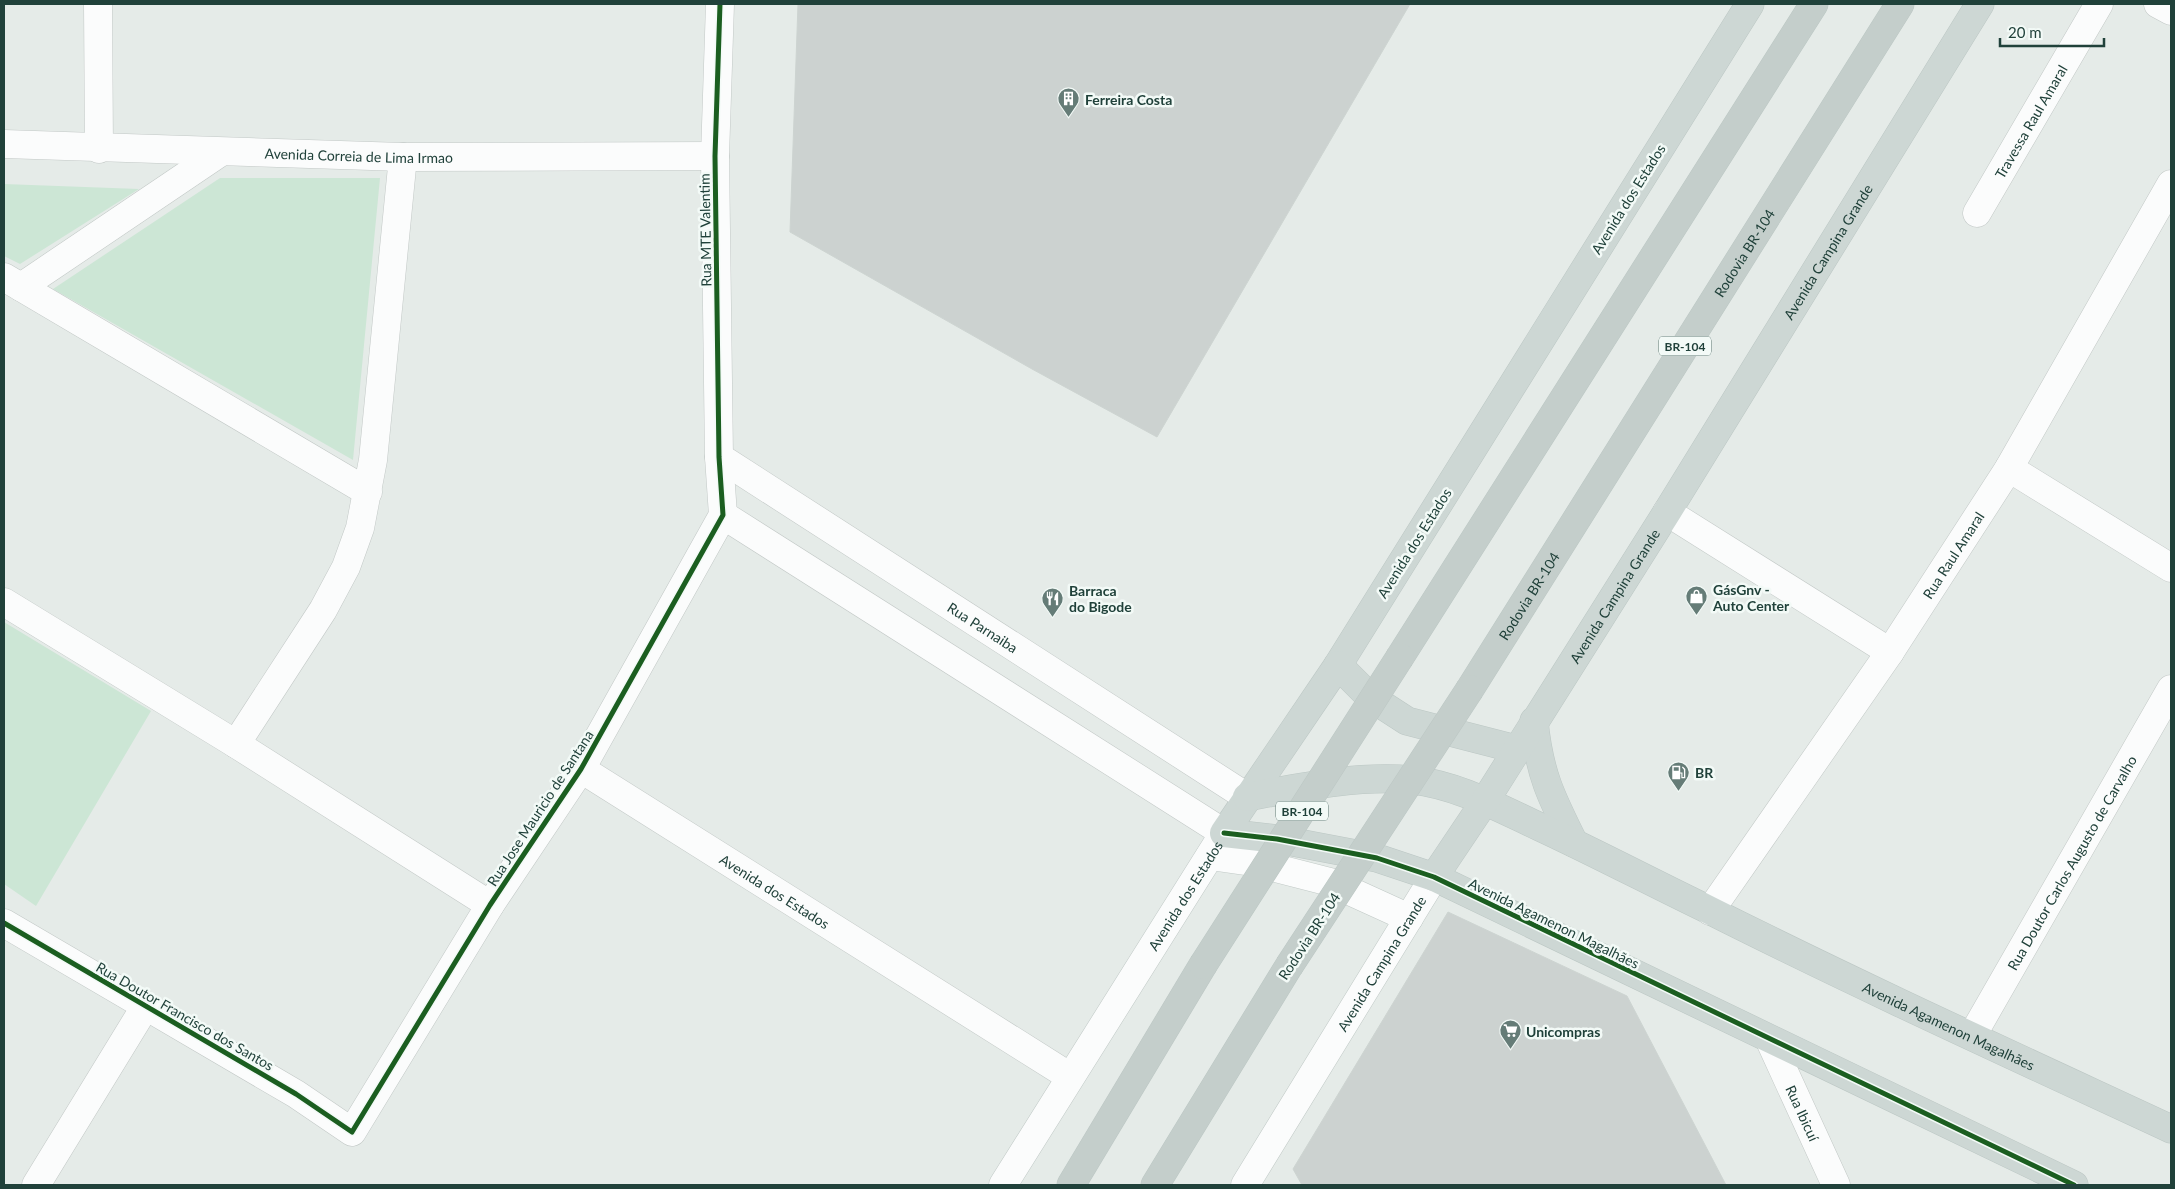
<svg xmlns="http://www.w3.org/2000/svg" width="2175" height="1189" font-family="Lato,sans-serif">
<style>
.green{fill:#cce6d5}
.building{fill:#ccd2d0;stroke:#cdd4d1}
.lines{fill:none;stroke-linecap:round;stroke-linejoin:round}
.minor-casing{stroke:#c2c8c6;stroke-width:29}
.tertiary-casing{stroke:#c2c8c6;stroke-width:29}
.secondary-casing{stroke:#c0c9c6;stroke-width:29}
.primary-casing{stroke:#bcc7c4;stroke-width:29}
.trunk-casing{stroke:#bcc7c4;stroke-width:29}
.minor{stroke:#fbfcfc;stroke-width:28}
.tertiary{stroke:#fbfcfc;stroke-width:28}
.secondary{stroke:#fbfcfc;stroke-width:28}
.primary{stroke:#cdd7d4;stroke-width:28}
.trunk{stroke:#c4cecb;stroke-width:28}
.trunk-bridge-casing{stroke:#bcc7c4;stroke-width:29;stroke-linecap:butt}
.trunk-bridge{stroke:#c4cecb;stroke-width:28}
.cycleway-casing{stroke:#f3faf7;stroke-width:8}
.cycleway{stroke:#1b5e20;stroke-width:5}
.labels{text-anchor:middle;dominant-baseline:central;stroke-width:5;stroke-linejoin:round;paint-order:stroke}
.shield{fill:#f3faf7;stroke:#5f7873;stroke-width:1}
.shield-label{font-size:12px;font-weight:bold;fill:#20413a}
.poi-label{font-size:14px;font-weight:bold;fill:#20413a;stroke:#f3faf7;text-anchor:start}
.street-label{font-size:14px;fill:#20413a;stroke:#f3faf7}
</style>
<rect width="100%" height="100%" fill="#e5ebe8"/>
<path class="green" d="M220 178H380L353 460 53 289Z
M4 184 139 189 20 264 4 256Z
M4 622 151 711 36 906 4 884Z"/>
<path class="building" d="M798 4H1410L1157 437 1032 369 790 232Z
M1448 912 1627 996 1726 1185H1302L1293 1169Z"/>
<g class="lines">
<defs>
<g id="minor">
<path d="M98 4 99 149"/>
<path d="M2158 4 2171 11"/>
<path id="s1" d="M4 144 403 157 715 156"/>
<path id="s2" d="M1977 213 2099 4"/>
<path d="M4 277 368 492"/>
<path d="M21 287 221 152"/>
<path id="s3" d="M719 457 1247 797"/>
<path d="M2009 468 2171 568"/>
<path d="M1667 512 1890 652"/>
<path d="M723 515 1224 833"/>
<path d="M4 602 236 744 490 905"/>
<path d="M236 744 323 610 346 567 360 528 373 460 403 157"/>
<path id="s4" d="M581 769 1069 1076"/>
<path id="s5" d="M1710 911 1890 652 2009 468 2171 184"/>
<path d="M4 923 296 1094 352 1132 490 905 581 769 723 515 719 457 715 156 720 4"/>
<path id="s6" d="M1972 1036 2171 689"/>
<path d="M36 1185 145 1007"/>
</g>
<g id="tertiary">
<path id="s7" d="M1770 1041 1836 1185"/>
</g>
<g id="secondary">
<path d="M1210 856 1252 862 1330 882 1409 918"/>
<path id="s8" d="M1003 1185 1224 833"/>
<path id="s9" d="M1245 1185 1434 877"/>
</g>
<g id="primary">
<path d="M1750 4 1338 665 1224 833 1277 839 1377 858 1434 877 2074 1185"/>
<path d="M1338 665 1370 697 1407 721 1516 749"/>
<path d="M1534 721C1539 773 1551 797 1574 843"/>
<path id="s10" d="M1247 797C1301 787 1358 775 1412 780 1458 785 1499 808 1540 827 1596 853 1651 882 1707 909 1860 986 2016 1057 2171 1129"/>
<path id="s11" d="M1434 877 1485 801 1667 512 1980 4"/>
</g>
<g id="trunk">
<path d="M1400 657 1814 4"/>
<path id="s12" d="M1470 689 1900 4"/>
<path d="M1071 1185 1203 965"/>
<path d="M1155 1185 1289 966"/>
</g>
</defs>
<use href="#minor" class="minor-casing"/>
<use href="#tertiary" class="tertiary-casing"/>
<use href="#secondary" class="secondary-casing"/>
<use href="#primary" class="primary-casing"/>
<use href="#trunk" class="trunk-casing"/>
<use href="#minor" class="minor"/>
<use href="#tertiary" class="tertiary"/>
<use href="#secondary" class="secondary"/>
<use href="#primary" class="primary"/>
<use href="#trunk" class="trunk"/>
<defs>
<path id="trunk-bridge" d="M1203 965 1400 657
M1289 966 1470 689"/>
</defs>
<use href="#trunk-bridge" class="trunk-bridge-casing"/>
<use href="#trunk-bridge" class="trunk-bridge"/>
<defs>
<path id="cycleway" d="M1224 833 1277 839 1377 858 1434 877 2074 1185
M4 923 296 1094 352 1132 490 905 581 769 723 515 719 457 715 156 720 4"/>
</defs>
<use href="#cycleway" class="cycleway-casing"/>
<use href="#cycleway" class="cycleway"/>
</g>
<defs>
<symbol id="building-pin" viewBox="-11 -11 22 30"><path d="M0 17L-7.5 6A9.5 9.5 0 1 1 7.5 6Z" fill="#657c77" stroke="#f3faf7"/><path d="M-4-6H4V6H1V3H-1V6H-4ZM-2.5-4.3h1.7v1.8h-1.7ZM.8-4.3h1.7v1.8H.8ZM-2.5-1h1.7V.8h-1.7ZM.8-1h1.7V.8H.8Z" fill="#fff"/></symbol>
<symbol id="shop-pin" viewBox="-11 -11 22 30"><path d="M0 17L-7.5 6A9.5 9.5 0 1 1 7.5 6Z" fill="#657c77" stroke="#f3faf7"/><path d="M-5-2.5h2.3a2.7 3.5 0 0 1 5.4 0H5L5.5 6h-11ZM-1.5-2.5h3a1.5 2.3 0 0 0-3 0Z" fill="#fff"/></symbol>
<symbol id="restaurant-pin" viewBox="-11 -11 22 30"><path d="M0 17L-7.5 6A9.5 9.5 0 1 1 7.5 6Z" fill="#657c77" stroke="#f3faf7"/><path d="M-5-6h1v4h1v-4h1v4h1v-4h1v5L-1.5 .5V6h-2V.5L-5-1ZM5-6V6H3V1.5H1.5Q1.5-4 5-6Z" fill="#fff"/></symbol>
<symbol id="fuel-pin" viewBox="-11 -11 22 30"><path d="M0 17L-7.5 6A9.5 9.5 0 1 1 7.5 6Z" fill="#657c77" stroke="#f3faf7"/><path d="M-5.5-6h7V0h2V4h1.3V-2.5L3-4.5l.8-.8L6-3V5H2.5V1h-1V6h-7ZM-4.2-4.7v3.2H.2V-4.7Z" fill="#fff"/></symbol>
<symbol id="supermarket-pin" viewBox="-11 -11 22 30"><path d="M0 17L-7.5 6A9.5 9.5 0 1 1 7.5 6Z" fill="#657c77" stroke="#f3faf7"/><path d="M-6-5.5h2.5l.6 2H6L4.5 2H-2.5L-4.4-4H-6ZM-1.5 3.2a1.3 1.3 0 1 0 .1 0ZM3 3.2a1.3 1.3 0 1 0 .1 0Z" fill="#fff"/></symbol>
</defs>
<g fill-rule="evenodd">
<use href="#building-pin" x="1056" y="86" width="25" height="34"/>
<use href="#shop-pin" x="1684" y="584" width="25" height="34"/>
<use href="#restaurant-pin" x="1040" y="586" width="25" height="34"/>
<use href="#fuel-pin" x="1666" y="760" width="25" height="34"/>
<use href="#supermarket-pin" x="1498" y="1018" width="25" height="34"/>
</g>
<g class="labels">
<g class="shield">
<rect x="1659" y="336.5" width="52" height="19" rx="4"/>
<rect x="1276" y="801.5" width="52" height="19" rx="4"/>
</g>
<g class="shield-label">
<text x="1685" y="346">BR-104</text>
<text x="1302" y="811">BR-104</text>
</g>
<g class="poi-label">
<text x="1085" y="99">Ferreira Costa</text>
<text x="1713" y="589">GásGnv -<tspan x="1713" dy="16">Auto Center</tspan></text>
<text x="1069" y="590">Barraca<tspan x="1069" dy="16">do Bigode</tspan></text>
<text x="1695" y="772">BR</text>
<text x="1526" y="1031">Unicompras</text>
</g>
<g class="street-label">
<text stroke="none"><textPath href="#s2" startOffset="106">Travessa Raul Amaral</textPath></text>
<text stroke="none"><textPath href="#s1" startOffset="355">Avenida Correia de Lima Irmao</textPath></text>
<text transform="translate(1628 199) rotate(-58)">Avenida dos Estados</text>
<text transform="translate(705 230) rotate(-91)">Rua MTE Valentim</text>
<text stroke="none"><textPath href="#s11" startOffset="739">Avenida Campina Grande</textPath></text>
<text stroke="none"><textPath href="#s12" startOffset="515">Rodovia BR-104</textPath></text>
<text transform="translate(1414 543) rotate(-58)">Avenida dos Estados</text>
<text stroke="none"><textPath href="#s5" startOffset="431">Rua Raul Amaral</textPath></text>
<text stroke="none"><textPath href="#s12" startOffset="110">Rodovia BR-104</textPath></text>
<text stroke="none"><textPath href="#s11" startOffset="334">Avenida Campina Grande</textPath></text>
<text stroke="none"><textPath href="#s3" startOffset="314">Rua Parnaiba</textPath></text>
<text transform="translate(540 808) rotate(-57)">Rua Jose Mauricio de Santana</text>
<text stroke="none"><textPath href="#s6" startOffset="200">Rua Doutor Carlos Augusto de Carvalho</textPath></text>
<text stroke="none"><textPath href="#s4" startOffset="229">Avenida dos Estados</textPath></text>
<text stroke="none"><textPath href="#s8" startOffset="342">Avenida dos Estados</textPath></text>
<text transform="translate(1554 923) rotate(26)">Avenida Agamenon Magalhães</text>
<text transform="translate(1309 936) rotate(-57)">Rodovia BR-104</text>
<text stroke="none"><textPath href="#s9" startOffset="260">Avenida Campina Grande</textPath></text>
<text transform="translate(185 1016) rotate(30)">Rua Doutor Francisco dos Santos</text>
<text stroke="none"><textPath href="#s10" startOffset="758">Avenida Agamenon Magalhães</textPath></text>
<text stroke="none"><textPath href="#s7" startOffset="79">Rua Ibicuí</textPath></text>
</g>
</g>
<rect width="2175" height="1189" fill="none" stroke="#20413a" stroke-width="10"/>
<path d="M2000 38v8h104v-8" fill="none" stroke="#20413a" stroke-width="2.5"/>
<text x="2008" y="38" font-size="15" fill="#20413a" stroke="#f3faf7" stroke-width="4" paint-order="stroke">20 m</text>
</svg>
